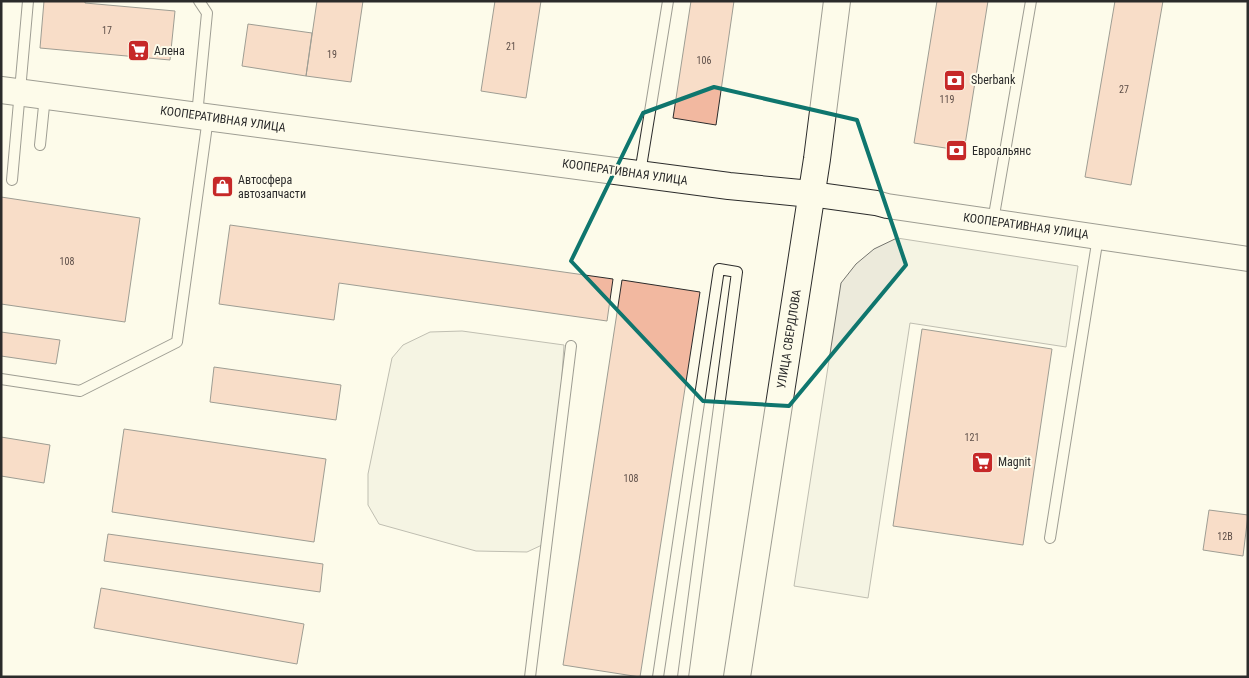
<svg xmlns="http://www.w3.org/2000/svg" width="1249" height="678" font-family="'Roboto Condensed',sans-serif">
<style>
.green{fill:#ecebdb;stroke:#74746e}
.parking{fill:#eceadb;stroke:#74746e}
.building{fill:#f2b8a0;stroke:#2b2b2b}
.lines{fill:none;stroke-linecap:round;stroke-linejoin:round}
.service-casing{stroke:#2b2b2b;stroke-width:12}
.tertiary-casing{stroke:#2b2b2b;stroke-width:26}
.secondary-casing{stroke:#2b2b2b;stroke-width:28}
.service{stroke:#fdfbea;stroke-width:10}
.tertiary{stroke:#fdfbea;stroke-width:24}
.secondary{stroke:#fdfbea;stroke-width:26}
.marked{fill:none;stroke:#0f766e;stroke-width:4;stroke-linejoin:round}
.labels{text-anchor:middle;dominant-baseline:central;stroke-width:4;stroke-linejoin:round;paint-order:stroke}
.number-label{font-size:10px;fill:#5d4e48}
.poi-label{font-size:12px;fill:#2b2b2b;stroke:#fdfbea;text-anchor:start}
.street-label{font-size:12px;fill:#2b2b2b;stroke:#fdfbea}
</style>
<rect width="100%" height="100%" fill="#fdfbea"/>
<path class="green" d="M462 331 564 345 553 508 542 545 527 552 476 551 379 524 368 505V474L392 358 403 345 430 332Z"/>
<path class="parking" d="M897 238 1078 266 1066 347 910 323 868 598 794 586 841 283 856 264 874 249Z"/>
<path class="building" d="M44 1H85V3L175 11 170 60 40 48Z
M317 1H363L351 82 306 76Z
M495 1H541L526 98 481 91Z
M691 1H734L716 125 673 118Z
M937 1H988L964 151 914 143Z
M1115 1H1163L1131 185 1085 177Z
M248 24 312 33 306 76 242 66Z
M1 197 140 218 125 322 1 304Z
M230 225 613 279 607 321 339 283 334 320 219 304Z
M622 280 700 292 640 677 563 665Z
M922 329 1052 349 1023 545 893 526Z
M1 332 60 340 56 364 1 356Z
M214 367 341 385 336 420 210 402Z
M124 429 326 459 314 542 112 512Z
M1 437 50 445 44 483 1 476Z
M1209 510 1248 515 1243 556 1203 550Z
M108 534 323 564 320 592 104 561Z
M101 588 304 624 297 664 94 628Z"/>
<g class="lines">
<defs>
<path id="service" d="M197 115 207 13 199 1
M40 145 45 96
M640 173 668 1
M12 180 28 1
M993 221 1031 1
M1 379 80 391 177 342 208 118
M1050 538 1098 237
M530 677 571 346
M658 677 719 269 737 272 683 677"/>
<path id="tertiary" d="M811 194 876 203 887 206 1248 259"/>
<path id="secondary" d="M1 90 729 186 811 194
M737 677 817 159 837 1"/>
</defs>
<use href="#service" class="service-casing"/>
<use href="#tertiary" class="tertiary-casing"/>
<use href="#secondary" class="secondary-casing"/>
<use href="#service" class="service"/>
<use href="#tertiary" class="tertiary"/>
<use href="#secondary" class="secondary"/>
</g>
<path d="M0 0H1249V678H0ZM714 87 857 120 906 265 789 406 703 401 571 261 643 113Z" fill="#fdfbea" fill-opacity=".55" fill-rule="evenodd"/>
<path class="marked" d="M714 87 857 120 906 265 789 406 703 401 571 261 643 113Z"/>
<defs>
<symbol id="supermarket-square" viewBox="-11 -11 22 22"><rect x="-9" y="-9" width="18" height="18" rx="4" fill="#c62828" stroke="#fdfbea"/><path d="M-6-5.5h2.5l.6 2H6L4.5 2H-2.5L-4.4-4H-6ZM-1.5 3.2a1.3 1.3 0 1 0 .1 0ZM3 3.2a1.3 1.3 0 1 0 .1 0Z" fill="#fff"/></symbol>
<symbol id="bank-square" viewBox="-11 -11 22 22"><rect x="-9" y="-9" width="18" height="18" rx="4" fill="#c62828" stroke="#fdfbea"/><path d="M-6-4H6V4H-6ZM0-2.3a2.3 2.3 0 1 0 0 4.6a2.3 2.3 0 1 0 0-4.6Z" fill="#fff"/></symbol>
<symbol id="shop-square" viewBox="-11 -11 22 22"><rect x="-9" y="-9" width="18" height="18" rx="4" fill="#c62828" stroke="#fdfbea"/><path d="M-5-2.5h2.3a2.7 3.5 0 0 1 5.4 0H5L5.5 6h-11ZM-1.5-2.5h3a1.5 2.3 0 0 0-3 0Z" fill="#fff"/></symbol>
</defs>
<g fill-rule="evenodd">
<use href="#supermarket-square" x="126" y="38" width="25" height="25"/>
<use href="#bank-square" x="942" y="68" width="25" height="25"/>
<use href="#bank-square" x="944" y="138" width="25" height="25"/>
<use href="#shop-square" x="210" y="174" width="25" height="25"/>
<use href="#supermarket-square" x="970" y="450" width="25" height="25"/>
</g>
<g class="labels">
<g class="number-label">
<text x="107" y="30">17</text>
<text x="511" y="46">21</text>
<text x="332" y="54">19</text>
<text x="704" y="60">106</text>
<text x="1124" y="89">27</text>
<text x="947" y="99">119</text>
<text x="67" y="261">108</text>
<text x="972" y="437">121</text>
<text x="631" y="478">108</text>
<text x="1225" y="536">12В</text>
</g>
<g class="poi-label">
<text x="154" y="51">Алена</text>
<text x="971" y="80">Sberbank</text>
<text x="972" y="151">Евроальянс</text>
<text x="238" y="180">Автосфера<tspan x="238" dy="14">автозапчасти</tspan></text>
<text x="998" y="462">Magnit</text>
</g>
<g class="street-label">
<text transform="translate(223 119) rotate(8)">КООПЕРАТИВНАЯ УЛИЦА</text>
<text transform="translate(625 172) rotate(8)">КООПЕРАТИВНАЯ УЛИЦА</text>
<text transform="translate(1026 226) rotate(8)">КООПЕРАТИВНАЯ УЛИЦА</text>
<text transform="translate(789 339) rotate(-81)">УЛИЦА СВЕРДЛОВА</text>
</g>
</g>
<rect width="1249" height="678" fill="none" stroke="#2b2b2b" stroke-width="5"/>
</svg>
